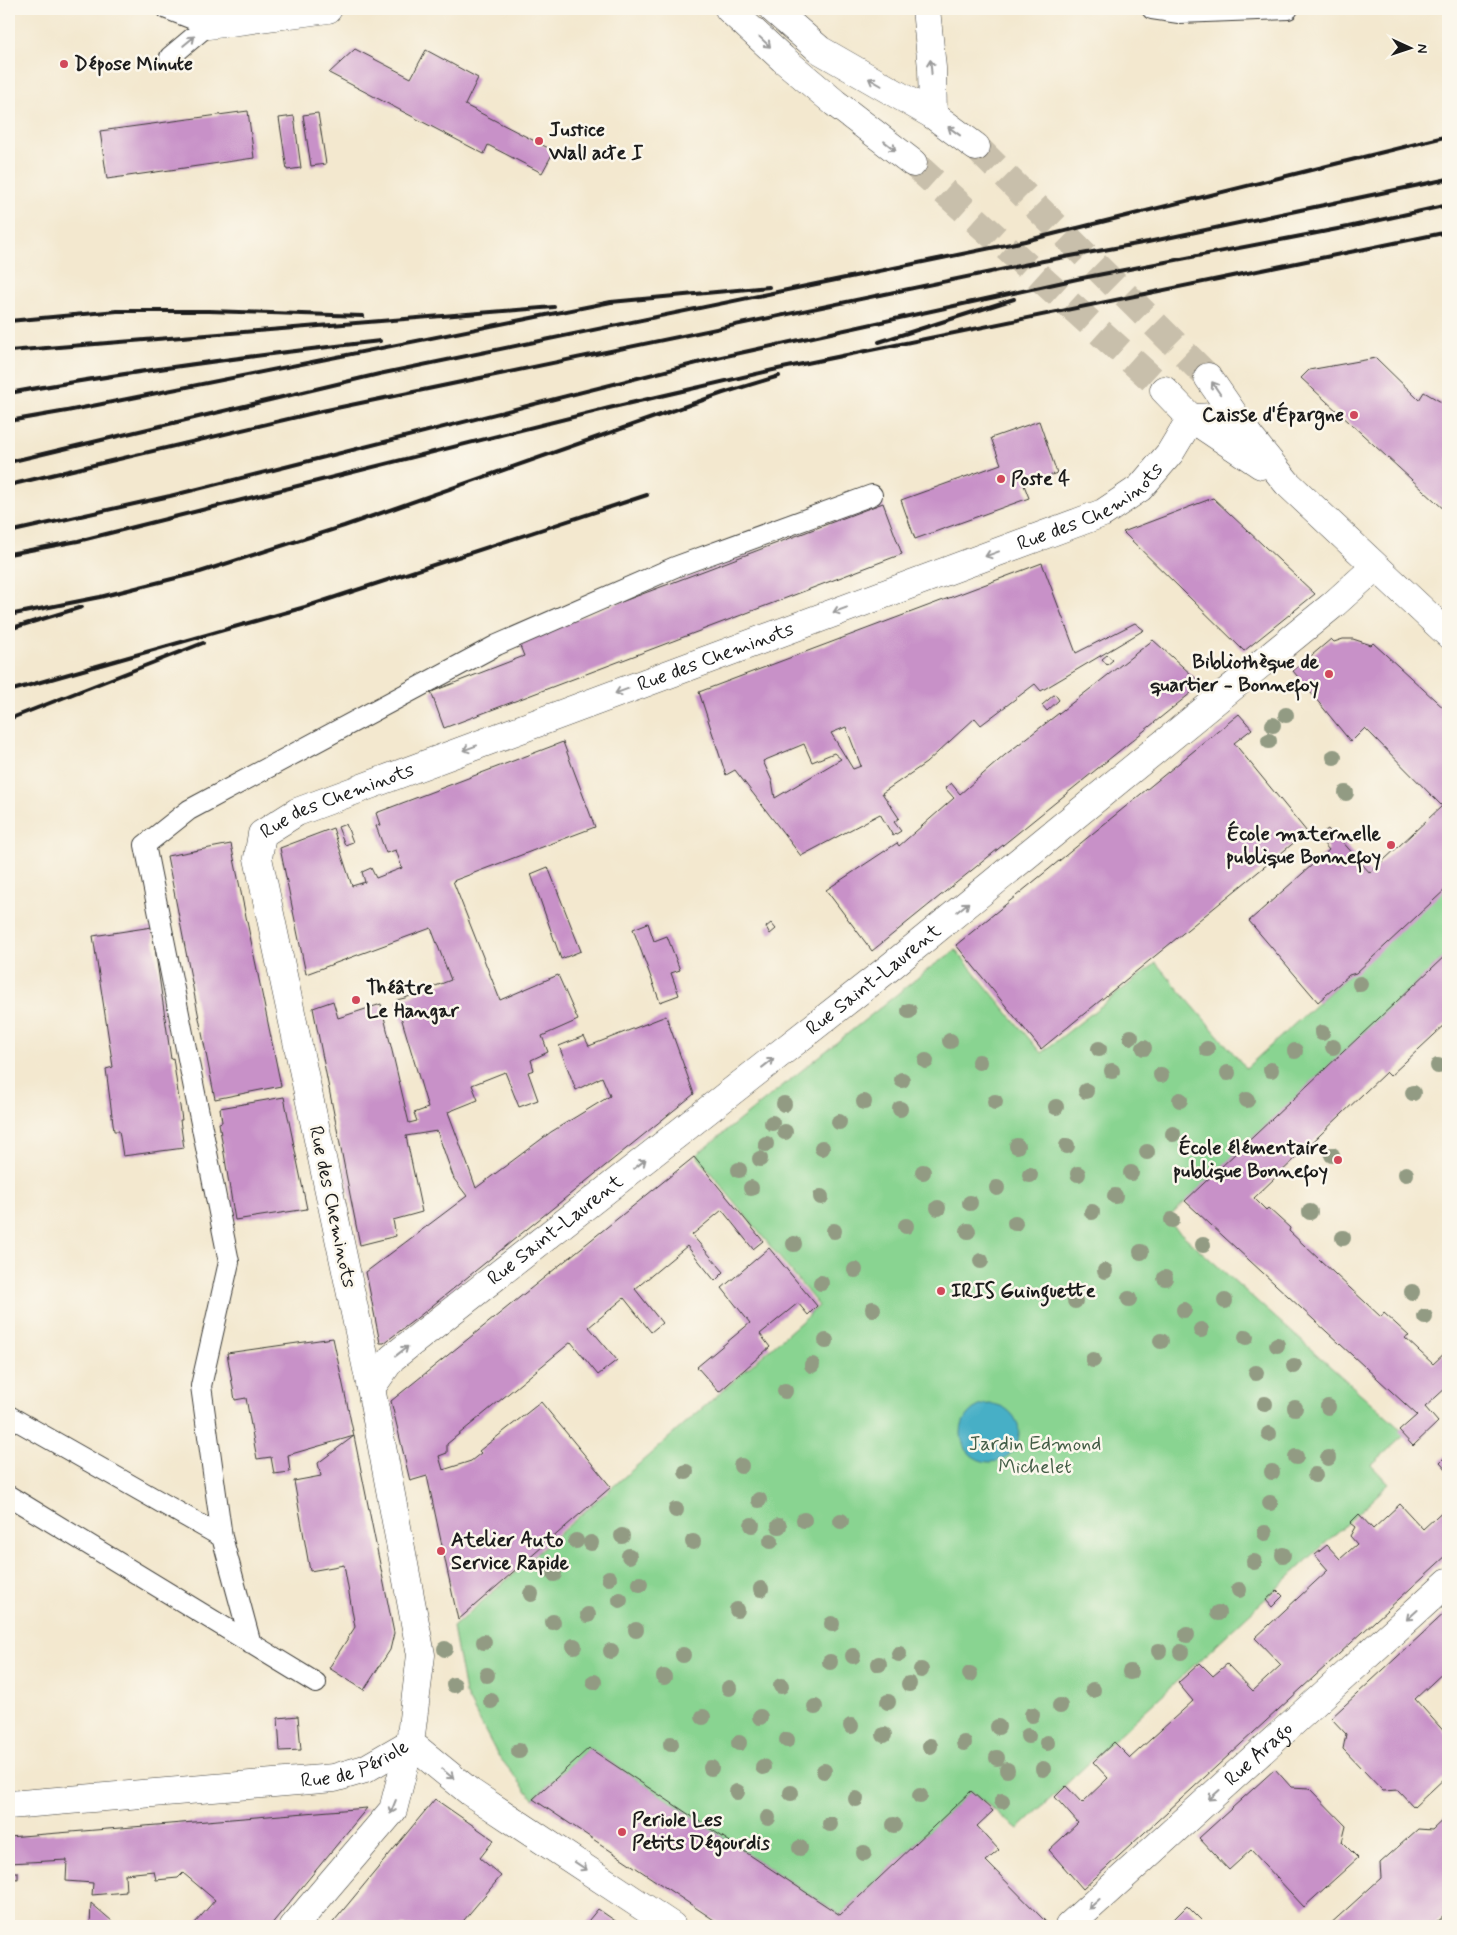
<svg xmlns="http://www.w3.org/2000/svg" width="1457" height="1935" font-family="Mynerve,sans-serif">
<style>
.green{fill:#89d491;stroke:#527856}
.water{fill:#47afc6;stroke:#326671}
.building{fill:#c891c8;fill-rule:evenodd}
.lines{fill:none;stroke-linecap:round;stroke-linejoin:round}
.primary-tunnel{stroke:#c8bfab;stroke-width:28;stroke-dasharray:28 14;stroke-linecap:butt}
.lane-casing{stroke:#3c3b37;stroke-width:22}
.street-casing{stroke:#3c3b37;stroke-width:29}
.primary-casing{stroke:#3c3b37;stroke-width:29}
.lane{stroke:#fff;stroke-width:20}
.street{stroke:#fff;stroke-width:28}
.primary{stroke:#fff;stroke-width:28}
.rail{stroke:#1c1c1c;stroke-width:4}
.tree{fill:#929b83}
.oneway{stroke:#999}
.poi-dot{fill:#d1495b;stroke:#fbf7ec;stroke-width:2}
.labels{text-anchor:middle;dominant-baseline:central;stroke-width:5;stroke-linejoin:round;paint-order:stroke}
.poi-label{font-size:20px;font-weight:bold;fill:#1c1c1c;stroke:#fbf7ec;text-anchor:start}
.street-label{font-size:20px;fill:#1c1c1c;stroke:#fbf7ec}
.park-label{font-size:20px;fill:#425c45;stroke:#fbf7ec}
</style>
<rect width="100%" height="100%" fill="#fbf7ec"/>
<filter id="ink" filterUnits="userSpaceOnUse"><feTurbulence type="fractalNoise" baseFrequency=".02" numOctaves="2"/><feDisplacementMap in="SourceGraphic" scale="10" xChannelSelector="R" yChannelSelector="G"/><feConvolveMatrix kernelMatrix="1 2 1 2 8 2 1 2 1" color-interpolation-filters="sRGB"/></filter>
<filter id="wash" filterUnits="userSpaceOnUse"><feTurbulence type="fractalNoise" baseFrequency=".0096" numOctaves="4" result="noise"/><feDisplacementMap in="SourceGraphic" scale="20" xChannelSelector="R" yChannelSelector="G"/><feGaussianBlur stdDeviation="1.12" result="paint"/><feColorMatrix in="noise" values="0 0 0 0 0 0 0 0 0 0 0 0 0 0 0 0 0 1.4 0 .05"/><feComposite in="paint" operator="in"/></filter>
<g filter="url(#wash)">
<rect width="100%" height="100%" fill="#f3e8cf"/>
<path class="green" d="M1448 885V953L1166 1220 1406 1434 1371 1465 1389 1484 1018 1829 971 1791 840 1915 589 1748 533 1799 497 1754 465 1693 453 1627 819 1306 696 1155 931 967 956 950 1041 1053 1156 963 1246 1068Z"/>
<path class="water" d="M961 1433a29 29 0 1 1 58 0a29 29 0 1 1-58 0Z"/>
<g id="blocks">
<path class="building" d="M355 49 411 78 426 50 478 78 465 105 554 151 542 173 488 145 484 154 329 73Z
M248 111 254 158 107 179 100 131Z
M318 113 326 164 311 166 303 115Z
M294 116 301 168 287 170 279 118Z
M1376 358 1419 400 1424 392 1448 406V513L1301 378 1309 370Z
M1039 421 1057 473 1024 485 1029 498 915 539 901 500 1001 464 991 438Z
M1213 498 1315 594 1244 651 1123 532Z
M883 503 902 554 444 728 431 692 524 656 518 641Z
M1042 563 1076 653 1135 623 1144 630 1041 691 1035 684 981 725 975 718 926 763 882 793 899 818 894 822 901 831 893 836 880 814 801 856 735 770 726 775 699 692ZM846 727 861 766 853 769 831 733ZM804 744 812 762 834 753 841 759 775 798 772 781 763 761Z
M1331 639 1334 642 1343 639H1353L1371 645 1373 643 1448 712V887L1356 973 1349 975 1318 1002 1249 921 1329 850 1317 836 1328 829 1339 841 1340 839 1370 873 1442 806 1365 728 1351 742 1293 671Z
M1153 640 1202 684 872 951 826 890 897 843 899 846 954 798 945 788 951 783 960 794 1005 755Z
M1107 655 1113 660 1107 665 1102 659Z
M1055 694 1059 700 1047 711 1042 705Z
M1239 714 1252 729 1234 743 1307 832 1041 1049 956 945Z
M563 742 595 827 453 881 500 1000 558 975 578 1020 542 1036 548 1052 531 1060 534 1070 528 1072 538 1100 519 1107 505 1072 472 1085 478 1100 448 1112 471 1174 476 1188 551 1132 610 1096 602 1077 576 1090 559 1046 584 1036 589 1046 666 1016 694 1094 417 1318 384 1343H380L366 1272 467 1196 454 1179 437 1131 406 1136 422 1212 393 1220 396 1236 360 1245 313 1008 333 1001 338 1018 381 1004 409 1123 417 1121 414 1113 428 1108 396 1000 405 998 451 980 431 928 306 974 280 848 333 828 352 886 365 882 362 872 371 868 376 878 402 868 396 850 386 853 376 826 380 825 376 813Z
M346 824 353 842 345 845 338 827Z
M231 844 281 1086 215 1099 167 856Z
M548 867 581 951 561 959 531 874Z
M648 923 654 941 667 936 680 970 671 973 679 995 660 1002 633 929Z
M771 923 776 929 770 934 766 927Z
M152 927 171 1059 173 1058 182 1120H180L184 1148 123 1156 119 1131H114L106 1069 113 1067 93 936Z
M1448 953V1022L1390 1076 1386 1072 1254 1198 1266 1210 1268 1208 1290 1228 1289 1231 1381 1317 1384 1313 1409 1336 1405 1338 1433 1364 1448 1350V1386L1425 1407 1438 1422 1413 1446 1399 1431 1417 1415 1185 1201Z
M284 1097 307 1209 235 1220 219 1123 222 1122 220 1108Z
M694 1157 763 1241 753 1249 722 1210 692 1235 724 1272 715 1281 687 1246 635 1289 662 1323 651 1332 624 1298 589 1327 617 1360 598 1375 571 1342 447 1444V1453L439 1456 443 1470 471 1461 481 1453 479 1451 541 1402 611 1487 458 1620 427 1476 410 1481 391 1401Z
M769 1248 817 1306 808 1315 798 1303 760 1334 770 1347 719 1392 697 1367 750 1323 722 1288Z
M333 1338 354 1436 394 1633 390 1650 364 1690 329 1668 355 1627 344 1565 310 1571 294 1481 321 1476 318 1463 354 1436 288 1455 290 1472 274 1474 271 1457 257 1459 246 1398 235 1400 227 1353Z
M1448 1454V1471L1440 1462Z
M1400 1504 1423 1529 1448 1506V1554L1083 1889 1049 1850 1078 1823 1055 1797 1066 1786 1082 1803 1108 1778 1093 1762 1114 1742 1130 1758 1193 1701 1178 1683 1200 1663 1213 1676 1227 1664 1253 1691 1281 1665 1255 1638 1328 1570 1315 1555 1327 1545 1340 1559 1357 1544 1350 1536 1355 1527 1350 1523 1359 1514 1373 1529Z
M1277 1590 1283 1596 1272 1607 1266 1600Z
M1448 1610V1668L1415 1699 1448 1736V1775L1414 1807 1398 1790 1383 1791 1343 1749 1346 1734 1331 1718Z
M298 1716 301 1750 280 1751 278 1718Z
M589 1748 840 1915 971 1791 993 1811 977 1826 999 1850 986 1861 1047 1923 1043 1926H723L533 1799Z
M1275 1769 1291 1787 1309 1788 1346 1826 1342 1842 1358 1858 1304 1907 1251 1850 1229 1870 1199 1838Z
M435 1799 494 1840 480 1858 501 1876 459 1926H330Z
M367 1808 270 1926H198L195 1923 215 1900 183 1873 178 1878 156 1880 154 1871 125 1874 126 1892 92 1895 93 1883 66 1881 67 1860 9 1863V1837Z
M1448 1815V1912L1433 1926H1328L1381 1878 1380 1863 1418 1829 1432 1830Z
M9 1872H18V1879L9 1878Z
M91 1903 112 1921V1926H90Z
M1187 1906 1207 1926H1167Z
M598 1909 614 1920 623 1926H584Z"/>
</g>
</g>
<g filter="url(#ink)">
<use href="#blocks" fill-opacity="0" stroke="#3c3b37" stroke-width="1"/>
<g class="lines">
<path class="primary-tunnel" d="M976 147 1208 377
M913 163 1164 390"/>
<defs>
<path id="lane" d="M167 9 208 25 170 57
M1152 9 1179 13 1288 9
M9 1416 222 1537
M9 1496 316 1683
M251 1644 222 1537 201 1386 229 1262 145 845 189 810 497 645 675 567 872 495"/>
<g id="street">
<path d="M926 9 932 68 933 115"/>
<path d="M208 25 328 9"/>
<path id="s1" d="M371 1388 392 1358 889 968 1334 604 1375 567"/>
<path d="M410 1743 470 1792 672 1926"/>
<path id="s2" d="M9 1805 334 1778 365 1769 410 1743"/>
<path id="s3" d="M294 1926 393 1810 410 1743 421 1655 371 1388 258 858 262 834 297 812 1103 513 1140 488 1170 453 1191 418 1216 417 1248 435"/>
<path id="s4" d="M1069 1926 1448 1582"/>
</g>
<path id="primary" d="M729 9 783 59 835 103 913 163
M773 9 820 50 933 115 976 147
M1208 377 1248 435 1287 483 1448 634
M1164 390 1191 418 1261 465"/>
</defs>
<use href="#lane" class="lane-casing"/>
<use href="#street" class="street-casing"/>
<use href="#primary" class="primary-casing"/>
<use href="#lane" class="lane"/>
<use href="#street" class="street"/>
<use href="#primary" class="primary"/>
<path class="rail" d="M9 321 117 311H209L363 316
M879 342 1014 299
M9 351 554 307
M9 393C132 371 256 355 380 341
M9 421 67 411 611 302 769 287
M9 462 379 374 1025 241 1448 136
M9 485 322 411 1043 261 1148 242 1448 179
M9 532 170 496 717 358 1077 279 1348 227 1448 205
M9 554 78 541 609 408 773 370 1448 232
M9 615 100 597 200 572 344 526 723 393 779 376
M9 629 82 607
M9 691 305 607 647 495
M9 719 203 643"/>
</g>
<g class="tree">
<circle cx="1286" cy="715" r="8"/>
<circle cx="1273" cy="725" r="8"/>
<circle cx="1269" cy="741" r="8"/>
<circle cx="1334" cy="757" r="8"/>
<circle cx="1346" cy="793" r="8"/>
<circle cx="1360" cy="984" r="8"/>
<circle cx="909" cy="1011" r="8"/>
<circle cx="1322" cy="1033" r="8"/>
<circle cx="1131" cy="1037" r="8"/>
<circle cx="950" cy="1041" r="8"/>
<circle cx="1333" cy="1047" r="8"/>
<circle cx="1144" cy="1048" r="8"/>
<circle cx="1099" cy="1049" r="8"/>
<circle cx="1207" cy="1049" r="8"/>
<circle cx="1295" cy="1051" r="8"/>
<circle cx="926" cy="1061" r="8"/>
<circle cx="979" cy="1062" r="8"/>
<circle cx="1438" cy="1066" r="8"/>
<circle cx="1271" cy="1070" r="8"/>
<circle cx="1112" cy="1071" r="8"/>
<circle cx="1228" cy="1073" r="8"/>
<circle cx="1161" cy="1075" r="8"/>
<circle cx="902" cy="1080" r="8"/>
<circle cx="1086" cy="1091" r="8"/>
<circle cx="1413" cy="1093" r="8"/>
<circle cx="1180" cy="1100" r="8"/>
<circle cx="1247" cy="1100" r="8"/>
<circle cx="864" cy="1102" r="8"/>
<circle cx="995" cy="1102" r="8"/>
<circle cx="784" cy="1104" r="8"/>
<circle cx="1056" cy="1107" r="8"/>
<circle cx="900" cy="1109" r="8"/>
<circle cx="839" cy="1122" r="8"/>
<circle cx="772" cy="1123" r="8"/>
<circle cx="785" cy="1132" r="8"/>
<circle cx="1173" cy="1134" r="8"/>
<circle cx="766" cy="1144" r="8"/>
<circle cx="1017" cy="1146" r="8"/>
<circle cx="1067" cy="1146" r="8"/>
<circle cx="822" cy="1148" r="8"/>
<circle cx="1147" cy="1152" r="8"/>
<circle cx="1332" cy="1155" r="8"/>
<circle cx="760" cy="1159" r="8"/>
<circle cx="739" cy="1170" r="8"/>
<circle cx="923" cy="1172" r="8"/>
<circle cx="1131" cy="1173" r="8"/>
<circle cx="1078" cy="1174" r="8"/>
<circle cx="1406" cy="1174" r="8"/>
<circle cx="1030" cy="1175" r="8"/>
<circle cx="751" cy="1188" r="8"/>
<circle cx="997" cy="1188" r="8"/>
<circle cx="1115" cy="1196" r="8"/>
<circle cx="821" cy="1197" r="8"/>
<circle cx="970" cy="1203" r="8"/>
<circle cx="938" cy="1208" r="8"/>
<circle cx="1092" cy="1212" r="8"/>
<circle cx="1310" cy="1212" r="8"/>
<circle cx="1172" cy="1220" r="8"/>
<circle cx="1015" cy="1223" r="8"/>
<circle cx="906" cy="1226" r="8"/>
<circle cx="834" cy="1231" r="8"/>
<circle cx="968" cy="1231" r="8"/>
<circle cx="1343" cy="1238" r="8"/>
<circle cx="794" cy="1244" r="8"/>
<circle cx="1203" cy="1245" r="8"/>
<circle cx="1141" cy="1252" r="8"/>
<circle cx="981" cy="1261" r="8"/>
<circle cx="855" cy="1270" r="8"/>
<circle cx="1105" cy="1271" r="8"/>
<circle cx="1165" cy="1278" r="8"/>
<circle cx="821" cy="1283" r="8"/>
<circle cx="1412" cy="1292" r="8"/>
<circle cx="1129" cy="1299" r="8"/>
<circle cx="1075" cy="1301" r="8"/>
<circle cx="1225" cy="1301" r="8"/>
<circle cx="873" cy="1309" r="8"/>
<circle cx="1184" cy="1310" r="8"/>
<circle cx="1425" cy="1317" r="8"/>
<circle cx="1201" cy="1330" r="8"/>
<circle cx="1246" cy="1337" r="8"/>
<circle cx="826" cy="1341" r="8"/>
<circle cx="1161" cy="1341" r="8"/>
<circle cx="1277" cy="1345" r="8"/>
<circle cx="1093" cy="1360" r="8"/>
<circle cx="812" cy="1365" r="8"/>
<circle cx="1294" cy="1366" r="8"/>
<circle cx="1256" cy="1373" r="8"/>
<circle cx="785" cy="1391" r="8"/>
<circle cx="1265" cy="1404" r="8"/>
<circle cx="1328" cy="1407" r="8"/>
<circle cx="1295" cy="1408" r="8"/>
<circle cx="1269" cy="1434" r="8"/>
<circle cx="1296" cy="1457" r="8"/>
<circle cx="1328" cy="1458" r="8"/>
<circle cx="741" cy="1466" r="8"/>
<circle cx="686" cy="1472" r="8"/>
<circle cx="1272" cy="1472" r="8"/>
<circle cx="1315" cy="1475" r="8"/>
<circle cx="759" cy="1500" r="8"/>
<circle cx="1270" cy="1503" r="8"/>
<circle cx="676" cy="1510" r="8"/>
<circle cx="804" cy="1520" r="8"/>
<circle cx="841" cy="1521" r="8"/>
<circle cx="752" cy="1525" r="8"/>
<circle cx="779" cy="1526" r="8"/>
<circle cx="1265" cy="1533" r="8"/>
<circle cx="622" cy="1536" r="8"/>
<circle cx="576" cy="1541" r="8"/>
<circle cx="771" cy="1541" r="8"/>
<circle cx="693" cy="1542" r="8"/>
<circle cx="591" cy="1543" r="8"/>
<circle cx="1283" cy="1555" r="8"/>
<circle cx="629" cy="1556" r="8"/>
<circle cx="1254" cy="1562" r="8"/>
<circle cx="554" cy="1574" r="8"/>
<circle cx="609" cy="1578" r="8"/>
<circle cx="640" cy="1584" r="8"/>
<circle cx="761" cy="1589" r="8"/>
<circle cx="1239" cy="1590" r="8"/>
<circle cx="531" cy="1594" r="8"/>
<circle cx="620" cy="1600" r="8"/>
<circle cx="737" cy="1610" r="8"/>
<circle cx="1218" cy="1613" r="8"/>
<circle cx="588" cy="1615" r="8"/>
<circle cx="553" cy="1622" r="8"/>
<circle cx="832" cy="1624" r="8"/>
<circle cx="636" cy="1630" r="8"/>
<circle cx="1187" cy="1635" r="8"/>
<circle cx="484" cy="1642" r="8"/>
<circle cx="574" cy="1646" r="8"/>
<circle cx="445" cy="1649" r="8"/>
<circle cx="611" cy="1651" r="8"/>
<circle cx="1159" cy="1651" r="8"/>
<circle cx="1181" cy="1652" r="8"/>
<circle cx="899" cy="1654" r="8"/>
<circle cx="683" cy="1655" r="8"/>
<circle cx="853" cy="1656" r="8"/>
<circle cx="830" cy="1662" r="8"/>
<circle cx="879" cy="1664" r="8"/>
<circle cx="921" cy="1670" r="8"/>
<circle cx="1130" cy="1672" r="8"/>
<circle cx="970" cy="1674" r="8"/>
<circle cx="487" cy="1675" r="8"/>
<circle cx="664" cy="1677" r="8"/>
<circle cx="594" cy="1682" r="8"/>
<circle cx="909" cy="1684" r="8"/>
<circle cx="454" cy="1685" r="8"/>
<circle cx="781" cy="1686" r="8"/>
<circle cx="729" cy="1688" r="8"/>
<circle cx="1093" cy="1690" r="8"/>
<circle cx="491" cy="1701" r="8"/>
<circle cx="888" cy="1702" r="8"/>
<circle cx="1060" cy="1706" r="8"/>
<circle cx="815" cy="1707" r="8"/>
<circle cx="1032" cy="1715" r="8"/>
<circle cx="703" cy="1717" r="8"/>
<circle cx="760" cy="1717" r="8"/>
<circle cx="851" cy="1726" r="8"/>
<circle cx="998" cy="1727" r="8"/>
<circle cx="884" cy="1735" r="8"/>
<circle cx="1028" cy="1736" r="8"/>
<circle cx="787" cy="1740" r="8"/>
<circle cx="739" cy="1743" r="8"/>
<circle cx="964" cy="1743" r="8"/>
<circle cx="1047" cy="1743" r="8"/>
<circle cx="671" cy="1744" r="8"/>
<circle cx="930" cy="1746" r="8"/>
<circle cx="519" cy="1751" r="8"/>
<circle cx="997" cy="1758" r="8"/>
<circle cx="763" cy="1767" r="8"/>
<circle cx="711" cy="1768" r="8"/>
<circle cx="1043" cy="1769" r="8"/>
<circle cx="1007" cy="1770" r="8"/>
<circle cx="824" cy="1771" r="8"/>
<circle cx="737" cy="1792" r="8"/>
<circle cx="791" cy="1793" r="8"/>
<circle cx="920" cy="1796" r="8"/>
<circle cx="856" cy="1799" r="8"/>
<circle cx="1002" cy="1801" r="8"/>
<circle cx="768" cy="1818" r="8"/>
<circle cx="830" cy="1824" r="8"/>
<circle cx="894" cy="1825" r="8"/>
<circle cx="800" cy="1848" r="8"/>
<circle cx="864" cy="1853" r="8"/>
</g>
<defs><path id="oneway-shaft" d="M-6 0H5M1.5-3L5.5 0L1.5 3" fill="none" stroke-width="1.6" stroke-linecap="round" stroke-linejoin="round" transform="scale(1.25)"/></defs>
<g class="oneway">
<use href="#oneway-shaft" transform="translate(189 41) rotate(-40)"/>
<use href="#oneway-shaft" transform="translate(765 42) rotate(43)"/>
<use href="#oneway-shaft" transform="translate(931 67) rotate(-95)"/>
<use href="#oneway-shaft" transform="translate(875 82) rotate(-150)"/>
<use href="#oneway-shaft" transform="translate(954 131) rotate(-144)"/>
<use href="#oneway-shaft" transform="translate(890 146) rotate(38)"/>
<use href="#oneway-shaft" transform="translate(1216 388) rotate(-124)"/>
<use href="#oneway-shaft" transform="translate(992 554) rotate(160)"/>
<use href="#oneway-shaft" transform="translate(840 610) rotate(160)"/>
<use href="#oneway-shaft" transform="translate(622 691) rotate(160)"/>
<use href="#oneway-shaft" transform="translate(470 748) rotate(160)"/>
<use href="#oneway-shaft" transform="translate(963 907) rotate(-39)"/>
<use href="#oneway-shaft" transform="translate(768 1063) rotate(-38)"/>
<use href="#oneway-shaft" transform="translate(640 1164) rotate(-38)"/>
<use href="#oneway-shaft" transform="translate(402 1351) rotate(-38)"/>
<use href="#oneway-shaft" transform="translate(1412 1615) rotate(138)"/>
<use href="#oneway-shaft" transform="translate(448 1774) rotate(39)"/>
<use href="#oneway-shaft" transform="translate(1214 1795) rotate(138)"/>
<use href="#oneway-shaft" transform="translate(393 1807) rotate(112)"/>
<use href="#oneway-shaft" transform="translate(581 1866) rotate(34)"/>
<use href="#oneway-shaft" transform="translate(1094 1904) rotate(138)"/>
</g>
</g>
<g class="poi-dot">
<circle cx="64" cy="64" r="5"/>
<circle cx="539" cy="141" r="5"/>
<circle cx="1354" cy="415" r="5"/>
<circle cx="1001" cy="479" r="5"/>
<circle cx="1329" cy="674" r="5"/>
<circle cx="1391" cy="845" r="5"/>
<circle cx="356" cy="1000" r="5"/>
<circle cx="1338" cy="1160" r="5"/>
<circle cx="941" cy="1291" r="5"/>
<circle cx="441" cy="1551" r="5"/>
<circle cx="622" cy="1832" r="5"/>
</g>
<g class="labels">
<g class="poi-label">
<text x="74" y="64">Dépose Minute</text>
<text x="549" y="130">Justice<tspan x="549" dy="23">Wall acte I</tspan></text>
<text x="1344" y="415" text-anchor="end">Caisse d'Épargne</text>
<text x="1011" y="479">Poste 4</text>
<text x="1319" y="662" text-anchor="end">Bibliothèque de<tspan x="1319" dy="23">quartier - Bonnefoy</tspan></text>
<text x="1381" y="834" text-anchor="end">École maternelle<tspan x="1381" dy="23">publique Bonnefoy</tspan></text>
<text x="366" y="988">Théâtre<tspan x="366" dy="23">Le Hangar</tspan></text>
<text x="1328" y="1148" text-anchor="end">École élémentaire<tspan x="1328" dy="23">publique Bonnefoy</tspan></text>
<text x="951" y="1291">IRIS Guinguette</text>
<text x="451" y="1540">Atelier Auto<tspan x="451" dy="23">Service Rapide</tspan></text>
<text x="632" y="1820">Periole Les<tspan x="632" dy="23">Petits Dégourdis</tspan></text>
</g>
<g class="street-label">
<text stroke="none"><textPath href="#s3" startOffset="2041">Rue des Cheminots</textPath></text>
<text stroke="none"><textPath href="#s3" startOffset="1636">Rue des Cheminots</textPath></text>
<text stroke="none"><textPath href="#s3" startOffset="1231">Rue des Cheminots</textPath></text>
<text stroke="none"><textPath href="#s1" startOffset="649">Rue Saint-Laurent</textPath></text>
<text transform="translate(332 1207) rotate(78)">Rue des Cheminots</text>
<text stroke="none"><textPath href="#s1" startOffset="244">Rue Saint-Laurent</textPath></text>
<text stroke="none"><textPath href="#s4" startOffset="256">Rue Arago</textPath></text>
<text stroke="none"><textPath href="#s2" startOffset="350">Rue de Périole</textPath></text>
</g>
<g class="park-label">
<text x="1035" y="1444">Jardin Edmond<tspan x="1035" dy="23">Michelet</tspan></text>
</g>
</g>
<rect width="1457" height="1935" fill="none" stroke="#fbf7ec" stroke-width="30"/>
<g transform="translate(1410 48) rotate(93)" stroke="#fbf7ec" stroke-width="4" paint-order="stroke">
<path d="M0-4L9 19L0 12L-9 19Z" fill="#1c1c1c"/>
<text y="-8" font-size="14" font-weight="bold" text-anchor="middle" fill="#1c1c1c">N</text>
</g>
</svg>
